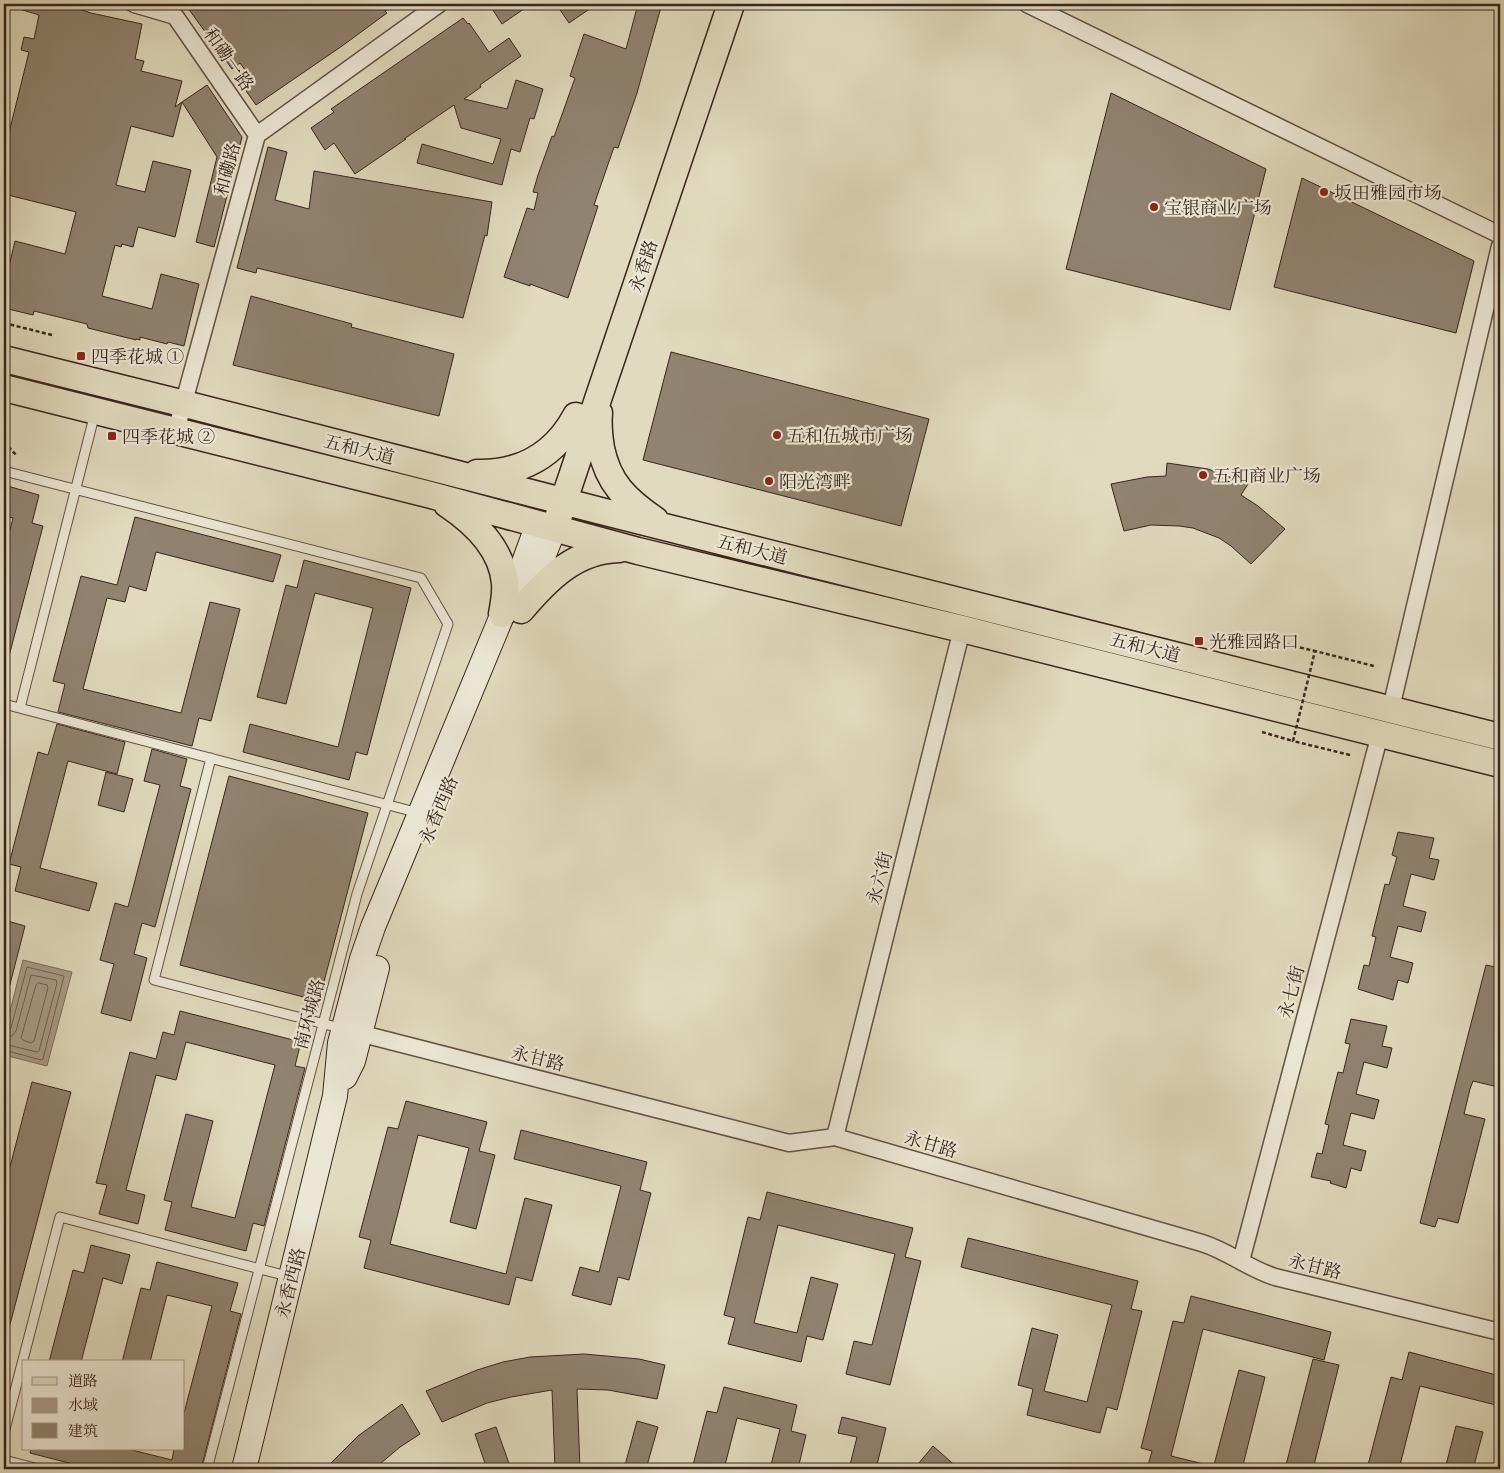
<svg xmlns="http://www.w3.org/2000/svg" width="1504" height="1473" font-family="'EB Garamond','Noto Serif SC',serif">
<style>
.water{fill:#a89c87;stroke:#7c6c5c}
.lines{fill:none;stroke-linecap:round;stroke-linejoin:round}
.shore{stroke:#706052;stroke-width:1}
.building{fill:#908370;stroke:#39251c}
.lane-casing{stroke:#635244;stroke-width:11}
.street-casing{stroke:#635244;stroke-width:19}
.secondary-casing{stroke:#39251c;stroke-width:26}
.primary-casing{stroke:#39251c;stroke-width:29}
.path{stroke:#39251c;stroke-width:2.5;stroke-dasharray:4 2.5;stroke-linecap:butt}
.lane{stroke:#ece7d5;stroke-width:9}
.street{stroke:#ece7d5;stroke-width:16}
.secondary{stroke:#ece7d5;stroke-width:24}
.primary{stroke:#e1dabe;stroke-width:26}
.path-bridge{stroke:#39251c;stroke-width:2.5;stroke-dasharray:4 2.5;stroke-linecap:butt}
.poi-dot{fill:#8f2418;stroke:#ece7d5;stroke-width:2}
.labels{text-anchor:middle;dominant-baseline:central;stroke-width:4.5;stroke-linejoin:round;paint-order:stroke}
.street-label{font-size:18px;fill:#39251c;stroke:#ece7d5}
.poi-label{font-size:18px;fill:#39251c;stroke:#ece7d5;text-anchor:start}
</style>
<rect width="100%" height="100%" fill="#e1dabe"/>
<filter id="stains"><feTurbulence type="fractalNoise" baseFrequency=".004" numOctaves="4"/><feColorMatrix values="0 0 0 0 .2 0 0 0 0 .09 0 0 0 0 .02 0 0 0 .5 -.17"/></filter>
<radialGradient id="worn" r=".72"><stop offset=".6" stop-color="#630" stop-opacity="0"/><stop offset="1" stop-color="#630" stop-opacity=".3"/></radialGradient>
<path class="water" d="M23 960 72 972 47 1066 4 1055V1035Z"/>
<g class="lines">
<path class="shore" d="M39 983 47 985 48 988 34 1041 31 1043 23 1040 21 1038 36 985Z
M4 1032 8 1031 11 1028 27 967 64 976 43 1059 41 1060 4 1050
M4 1038 12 1036 16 1031 31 975 56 980 57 983 39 1051 37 1052 4 1044"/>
</g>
<path class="building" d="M13 4H64L91 13 142 24 135 59 144 61 141 71 182 81 175 107 182 102 173 137 131 126 116 185 145 192 153 161 191 170 175 237 138 227 133 247 122 244 121 247 115 245 102 296 152 309 161 274 199 284 184 346 168 342 167 344 140 337V340L136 339V340L88 328 87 324 34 311 33 315 4 308V278L6 279 15 241 65 254 76 212 4 194V153L29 52 21 50 24 37 34 39 39 15 13 7Z
M185 4H396L385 11 387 13 342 46 256 105 244 88 253 81 240 63 232 69Z
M489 4H531L502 24Z
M556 4H597L569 23Z
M638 4H649L661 7 637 93 618 148 614 147 594 205 598 206 568 298 530 284V286L504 277 527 208 534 210 538 193 533 192 538 175 552 136 554 137 575 78 570 76 584 34 626 49Z
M463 18 468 24 469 23 489 52 509 38 521 56 480 85 481 87 464 99 507 109 516 80 543 89 534 119 530 118 520 152 511 149 502 185 417 163 422 144 493 164 501 139 461 128 454 105 404 139H406L355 174 334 143 325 150 311 128 334 112 331 109Z
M207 85 242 137 214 247 196 242 217 157 182 102Z
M1111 93 1266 169 1230 310 1066 269Z
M268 147 287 152 275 200 309 209 314 171 492 202 487 236 485 235 463 318 257 268 256 273 237 268Z
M1302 178 1474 261 1456 333 1274 287Z
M251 296 352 324 351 327 454 354 439 416 233 365Z
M671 352 929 419 901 526 643 460Z
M1167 463 1208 469 1248 484 1241 495 1258 506 1285 529 1251 564 1231 546 1219 538 1193 528 1179 526 1151 525 1124 531 1111 484 1147 477 1166 476Z
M4 485 39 495 32 523 43 526 8 660H4V553L13 518 4 516Z
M135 517 281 555 273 582 156 552 146 591 129 586 125 602 107 598 83 689 181 713 210 602 240 609 211 721 199 718 192 746 58 712 65 684 53 681 81 576 117 585Z
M304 560 411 588 367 755 356 752 349 780 243 752 250 724 338 747 373 608 315 593 286 704 257 697 286 585 297 588Z
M57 724 125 742 117 774 68 761 40 868 97 883 89 911 15 891 21 867 9 864 38 752 48 755Z
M152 749 187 759 180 786 191 789 155 927 142 923 134 954 147 958 131 1021 101 1013 114 964 100 960 115 903 128 907 160 785 144 781Z
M106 772 133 779 124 812 98 805Z
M229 776 368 813 319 1001 180 965Z
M1398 832 1434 838 1429 858 1439 860 1434 880 1411 874 1403 906 1426 912 1421 932 1398 926 1390 957 1413 963 1408 983 1398 980 1393 1000 1358 989 1364 965 1369 966 1376 937 1372 936 1385 884 1389 885 1397 857 1392 855Z
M4 920 25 926 8 992 4 991Z
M1486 965 1500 968V1061L1494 1086 1473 1081 1470 1089 1464 1114 1485 1119 1458 1223 1438 1218 1435 1227 1420 1223Z
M180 1011 301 1042 295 1066 305 1068 264 1226 253 1223 246 1251 165 1230 172 1202 164 1200 186 1114 213 1121 191 1207 235 1218 275 1065 186 1042 176 1080 156 1075 126 1190 145 1195 138 1224 99 1214 107 1185 96 1183 130 1052 156 1059 163 1032 174 1035Z
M1351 1019 1387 1026 1382 1046 1392 1048 1387 1068 1364 1062 1356 1094 1379 1100 1374 1119 1351 1113 1343 1145 1366 1151 1361 1171 1351 1168 1346 1188 1330 1183 1331 1181 1311 1177 1317 1153 1322 1154 1329 1125 1325 1124 1338 1072 1343 1073 1350 1044 1345 1043Z
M32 1082 71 1092 8 1332H4V1190Z
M406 1101 487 1122 479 1151 495 1155 476 1229 450 1222 469 1148 418 1135 390 1244 506 1274 525 1198 552 1205 532 1281 516 1277 509 1305 364 1268 371 1240 359 1237 388 1127 398 1129Z
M521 1130 647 1162 640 1190 651 1193 629 1280 618 1277 611 1305 572 1295 580 1267 599 1272 621 1186 514 1159Z
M767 1192 913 1228 905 1257 921 1261 890 1385 846 1374 854 1341 872 1345 895 1254 778 1225 754 1323 797 1333 811 1277 838 1284 823 1340 807 1336 801 1362 728 1344 735 1318 724 1315 748 1217 760 1220Z
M968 1238 1138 1281 1131 1309 1142 1311 1117 1410 1107 1407 1100 1433 1027 1415 1033 1389 1018 1385 1032 1328 1058 1335 1044 1391 1087 1402 1112 1305 961 1267Z
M91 1245 130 1255 122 1284 103 1278 81 1362H49L73 1270 84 1273Z
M157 1262 238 1283 230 1311 241 1314 201 1469H92L30 1453 31 1449H128L172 1460 174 1449H184V1413L212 1306 167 1295 150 1362H122L141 1288 150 1290Z
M1191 1296 1331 1332 1324 1360 1203 1329 1171 1456 1208 1465 1207 1469H1147L1152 1451 1141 1448 1173 1321 1184 1323Z
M1409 1352 1500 1376V1406L1420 1386 1399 1469H1367L1391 1377 1402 1380Z
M584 1354 639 1359 665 1365 657 1399 608 1390 577 1389 580 1469H555L552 1390 511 1397 487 1403 442 1422 426 1391 477 1370 503 1362 530 1357Z
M1313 1359 1339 1365 1313 1469H1285Z
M1239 1370 1265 1377 1242 1469H1213Z
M724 1387 797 1405 791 1431 806 1435 798 1469H770L780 1429 737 1418 724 1469H692L707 1411 717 1413Z
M402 1404 420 1434 400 1447 374 1469H325L358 1436Z
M842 1417 886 1428 876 1469H849L857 1437 838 1433Z
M637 1421 658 1427 646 1469H624Z
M1456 1426 1483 1432 1473 1469H1445Z
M496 1427 511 1469H487L475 1434Z
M933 1446 959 1469H914Z"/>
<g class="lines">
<defs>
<path id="lane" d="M4 471 421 578 448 624 357 894 207 1469
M4 704 419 813
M20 708 95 413
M211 758 154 980 344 1029
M4 1433 60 1217 291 1277
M4 1460 39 1469"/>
<path id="street" d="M134 4 175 16 257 135
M1027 4 1500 235
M176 431 257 135 439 4
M1391 708 1500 246
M351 1031 789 1143 835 1137 1202 1243C1228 1251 1249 1269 1275 1277L1500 1332
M835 1137 962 629
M1241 1261 1380 734"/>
<path id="secondary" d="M533 582 554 529
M345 1077 353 1061 377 968
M244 1469 335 1096 340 1043 362 959 373 927 523 565 538 524"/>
<path id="primary" d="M4 359 185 404 605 512 1500 737
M4 388 431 495 638 551 962 629 1500 764
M599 413C598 424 599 436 601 448 608 483 626 500 655 520
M477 473C521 474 555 455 576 416
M447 504C474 522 502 549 505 583 506 593 504 603 502 614
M558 518 731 4
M521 610C548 578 576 550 619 549"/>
</defs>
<use href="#lane" class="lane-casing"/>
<use href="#street" class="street-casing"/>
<use href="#secondary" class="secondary-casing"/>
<use href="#primary" class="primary-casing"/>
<path class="path" d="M4 323 52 335
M4 442 17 456
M1281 643 1315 651
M1262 732 1293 741"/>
<use href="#lane" class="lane"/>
<use href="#street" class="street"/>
<use href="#secondary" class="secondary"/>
<use href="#primary" class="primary"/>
<path class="path-bridge" d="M1350 755 1293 741 1315 651 1374 666"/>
</g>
<g class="poi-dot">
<circle cx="1324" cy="192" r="5"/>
<circle cx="1154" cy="207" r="5"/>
<rect x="76" y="351" width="10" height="10" rx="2.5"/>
<circle cx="777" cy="435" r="5"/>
<rect x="107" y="431" width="10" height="10" rx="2.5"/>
<circle cx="1203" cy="475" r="5"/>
<circle cx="769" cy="481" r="5"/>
<rect x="1194" y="636" width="10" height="10" rx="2.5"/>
</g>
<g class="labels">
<g class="street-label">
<text transform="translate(229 59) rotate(55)">和磡一路</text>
<text transform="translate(227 169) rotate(-75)">和磡路</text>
<text transform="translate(643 266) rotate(-72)">永香路</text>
<text transform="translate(359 449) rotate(14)">五和大道</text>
<text transform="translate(752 549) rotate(14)">五和大道</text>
<text transform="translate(1145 647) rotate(14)">五和大道</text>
<text transform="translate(438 810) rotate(-67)">永香西路</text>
<text transform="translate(879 878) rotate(-76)">永六街</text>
<text transform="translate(1291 992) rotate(-75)">永七街</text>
<text transform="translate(309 1014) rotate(-75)">南环城路</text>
<text transform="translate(538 1058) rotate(14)">永甘路</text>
<text transform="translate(931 1144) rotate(16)">永甘路</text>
<text transform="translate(1315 1266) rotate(14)">永甘路</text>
<text transform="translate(290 1283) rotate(-76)">永香西路</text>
</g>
<g class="poi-label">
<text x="1334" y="192">坂田雅园市场</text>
<text x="1164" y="207">宝银商业广场</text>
<text x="91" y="356">四季花城 ①</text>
<text x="787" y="435">五和伍城市广场</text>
<text x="122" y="436">四季花城 ②</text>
<text x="1213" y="475">五和商业广场</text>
<text x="779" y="481">阳光湾畔</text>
<text x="1209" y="641">光雅园路口</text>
</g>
</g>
<rect width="1504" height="1473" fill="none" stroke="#e1dabe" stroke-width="20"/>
<rect x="5" y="5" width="1494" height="1463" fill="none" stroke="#39251c" stroke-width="2.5"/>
<rect x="10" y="10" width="1484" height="1453" fill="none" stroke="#39251c"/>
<rect x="22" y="1360" width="162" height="90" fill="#ece7d5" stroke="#a4998b"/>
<rect x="32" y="1377" width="25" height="8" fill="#e1dabe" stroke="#a4998b"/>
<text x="68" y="1386" font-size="15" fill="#39251c">道路</text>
<rect x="32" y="1398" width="25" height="15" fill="#a89c87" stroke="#a4998b"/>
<text x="68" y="1410" font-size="15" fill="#39251c">水域</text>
<rect x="32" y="1423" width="25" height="15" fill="#908370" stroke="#a4998b"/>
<text x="68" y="1436" font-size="15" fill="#39251c">建筑</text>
<rect width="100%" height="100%" filter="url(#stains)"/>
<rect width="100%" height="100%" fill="url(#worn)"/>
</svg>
